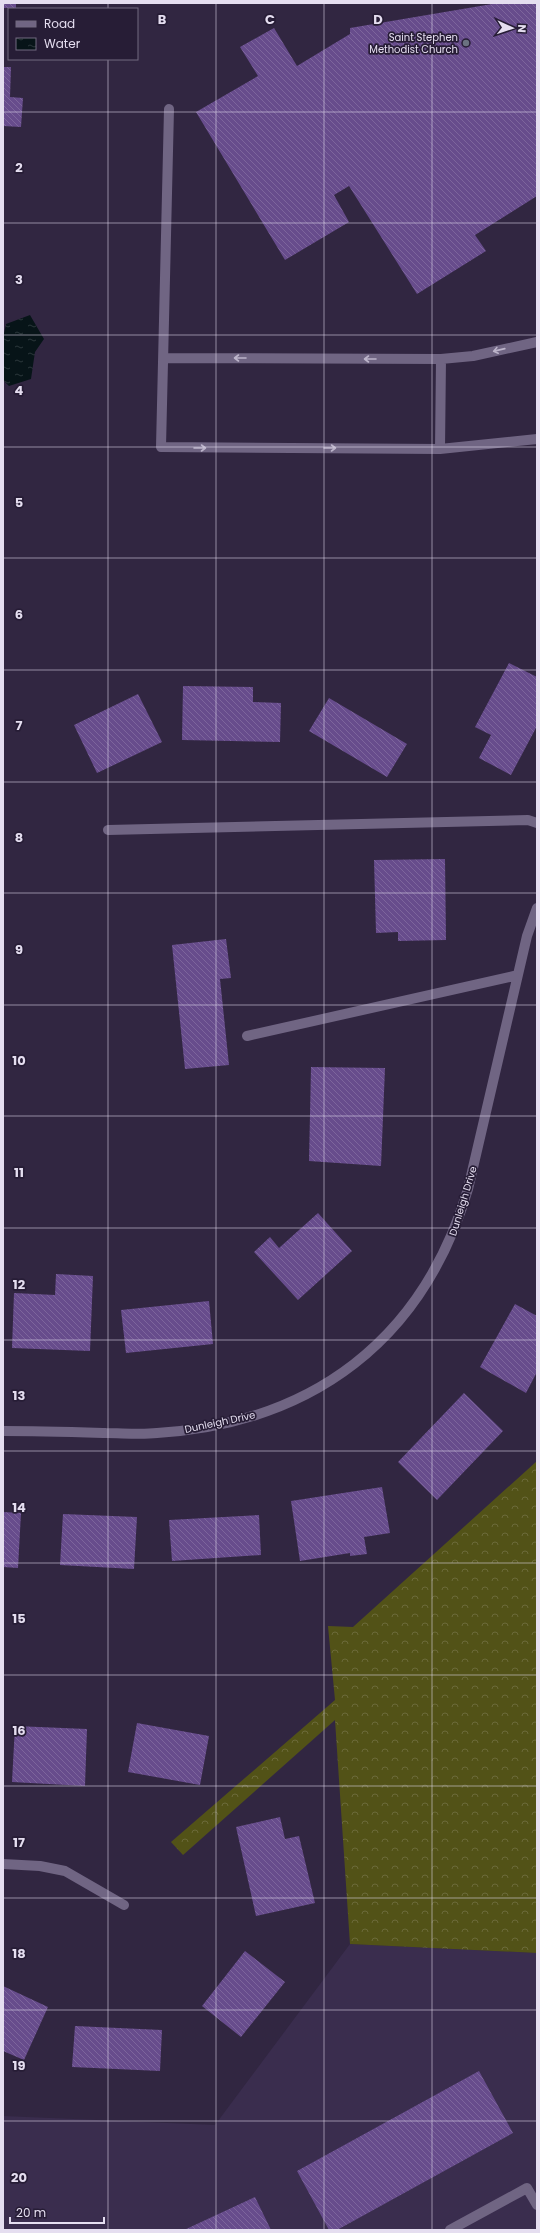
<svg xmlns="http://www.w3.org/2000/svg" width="540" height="2233" font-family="Poppins,sans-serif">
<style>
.built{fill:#3a2d4e}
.forest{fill:url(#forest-crowns)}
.water{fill:url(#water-ripples)}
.building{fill:url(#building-back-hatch)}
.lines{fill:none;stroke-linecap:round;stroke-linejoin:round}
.minor{stroke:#706583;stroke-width:10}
.oneway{stroke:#bcb4ca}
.grid{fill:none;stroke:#e5def0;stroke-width:1;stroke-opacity:0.55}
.worship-dot{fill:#6b7280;stroke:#271d36;stroke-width:1.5}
.labels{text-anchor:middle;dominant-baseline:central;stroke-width:3.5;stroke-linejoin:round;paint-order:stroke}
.poi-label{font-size:10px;fill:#e5def0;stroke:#271d36;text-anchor:end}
.street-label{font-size:10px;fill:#e5def0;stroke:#271d36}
.grid-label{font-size:13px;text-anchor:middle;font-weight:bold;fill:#e5def0;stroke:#271d36;stroke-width:3.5;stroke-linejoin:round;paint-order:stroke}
</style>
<defs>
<pattern id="forest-crowns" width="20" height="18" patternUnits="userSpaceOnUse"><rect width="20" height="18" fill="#525217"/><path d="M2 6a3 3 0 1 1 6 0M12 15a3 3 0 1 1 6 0" fill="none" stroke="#6b6a39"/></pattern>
<pattern id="water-ripples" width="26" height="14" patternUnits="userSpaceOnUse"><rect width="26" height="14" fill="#071418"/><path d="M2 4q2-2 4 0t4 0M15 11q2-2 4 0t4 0" fill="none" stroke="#2b363a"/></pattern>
<pattern id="building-back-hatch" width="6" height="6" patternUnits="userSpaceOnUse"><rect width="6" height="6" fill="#674c8c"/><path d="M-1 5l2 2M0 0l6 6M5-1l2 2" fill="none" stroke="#7d659c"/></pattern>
</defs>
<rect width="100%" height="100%" fill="#312641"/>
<path class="built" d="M350 1944 537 1953V2230H3V2116L215 2125Z"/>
<path class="forest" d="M537 1461V1953L350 1944 335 1720 183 1855 171 1842 335 1700 328 1626 353 1627Z"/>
<path class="water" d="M30 315 44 339 35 352 31 379 9 386 3 380V338L6 324Z"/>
<path class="building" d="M3 3H16V8H3Z
M498 3H537V196L475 235 486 251 417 294 349 186 334 195 349 222 285 260 196 112 258 76 240 47 274 28 297 66 350 34V28Z
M3 67H11L10 97 23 98 21 127 3 126Z
M509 663 537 677V726L511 775 479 758 491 735 475 727Z
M183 686 253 687V702L281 703 280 742 182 740Z
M138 694 162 742 97 773 74 725Z
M329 698 407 744 387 777 309 731Z
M445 859 446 940 398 941V932L376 933 374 860Z
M226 939 231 978 220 979 229 1065 185 1069 172 945Z
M311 1067 385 1068 381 1166 309 1161Z
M318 1213 352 1251 298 1300 254 1252 270 1237 279 1248Z
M56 1274 93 1276 90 1351 12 1348 14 1293 55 1295Z
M209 1301 213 1344 126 1353 121 1310Z
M515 1304 537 1316V1372L526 1393 480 1367Z
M464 1393 503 1431 437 1500 398 1462Z
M382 1487 390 1533 364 1537 367 1554 350 1556V1553L300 1561 291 1501Z
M3 1512 21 1513 18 1568 3 1567Z
M63 1514 137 1517 134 1569 60 1565Z
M259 1515 261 1555 172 1561 169 1520Z
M137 1723 209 1736 200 1785 128 1772Z
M15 1726 87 1729 85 1786 12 1782Z
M280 1817 285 1839 299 1836 315 1903 256 1916 236 1827Z
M245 1951 285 1982 241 2037 202 2006Z
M3 1986 48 2007 24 2060 3 2051Z
M75 2026 162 2030 160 2071 72 2067Z
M479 2071 513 2133 337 2230H329L297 2171Z
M255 2197 271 2230H184Z"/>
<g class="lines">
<path class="minor" d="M169 109 161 447 440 449 537 439
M164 358 441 359 473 356 537 342
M440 449 441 359
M108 830 528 820 537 823
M247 1036 518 975
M3 1431C37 1431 71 1432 106 1433 122 1433 140 1435 157 1433 313 1423 423 1340 468 1189L527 936 537 908
M3 1864 40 1866 65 1871 124 1905
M450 2230 527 2188 537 2205"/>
</g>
<defs><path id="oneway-shaft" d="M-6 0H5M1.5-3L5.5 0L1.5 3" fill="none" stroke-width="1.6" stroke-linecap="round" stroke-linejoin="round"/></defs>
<g class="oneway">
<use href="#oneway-shaft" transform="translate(499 350) rotate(167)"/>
<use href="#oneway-shaft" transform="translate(240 358) rotate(-180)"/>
<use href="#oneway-shaft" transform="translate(370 359) rotate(-180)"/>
<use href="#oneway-shaft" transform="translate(200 448)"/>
<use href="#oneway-shaft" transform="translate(330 448)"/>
</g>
<path class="grid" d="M108 3V9M216 3V2230M324 3V2230M432 3V2230M108 59V2230M3 112H537M3 223H537M3 335H537M3 447H537M3 558H537M3 670H537M3 782H537M3 893H537M3 1005H537M3 1116H537M3 1228H537M3 1340H537M3 1451H537M3 1563H537M3 1675H537M3 1786H537M3 1898H537M3 2010H537M3 2121H537"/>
<circle class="worship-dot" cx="466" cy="43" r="4"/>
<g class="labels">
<g class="poi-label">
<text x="458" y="37">Saint Stephen<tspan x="458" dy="12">Methodist Church</tspan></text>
</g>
<g class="street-label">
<text transform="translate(463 1201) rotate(-73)">Dunleigh Drive</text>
<text transform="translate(220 1422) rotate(-12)">Dunleigh Drive</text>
</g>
</g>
<g class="grid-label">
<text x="162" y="24">B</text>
<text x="270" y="24">C</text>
<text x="378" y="24">D</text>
<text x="19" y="172">2</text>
<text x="19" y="284">3</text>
<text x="19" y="395">4</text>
<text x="19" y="507">5</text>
<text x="19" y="619">6</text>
<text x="19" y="730">7</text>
<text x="19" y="842">8</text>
<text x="19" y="954">9</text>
<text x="19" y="1065">10</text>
<text x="19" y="1177">11</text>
<text x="19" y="1289">12</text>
<text x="19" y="1400">13</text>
<text x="19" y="1512">14</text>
<text x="19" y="1623">15</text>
<text x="19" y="1735">16</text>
<text x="19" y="1847">17</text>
<text x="19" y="1958">18</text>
<text x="19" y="2070">19</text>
<text x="19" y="2182">20</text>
</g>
<rect width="540" height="2233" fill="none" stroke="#e5def0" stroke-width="8"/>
<rect x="8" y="8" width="130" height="52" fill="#271d36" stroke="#736a80"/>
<rect x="16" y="21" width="20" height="6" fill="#706583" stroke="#736a80"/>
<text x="44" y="28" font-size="12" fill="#e5def0">Road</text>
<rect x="16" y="38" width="20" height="12" fill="url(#water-ripples)" stroke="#736a80"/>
<text x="44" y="48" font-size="12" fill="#e5def0">Water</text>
<g transform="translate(512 28) rotate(93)" stroke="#271d36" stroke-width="3" paint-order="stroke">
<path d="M0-3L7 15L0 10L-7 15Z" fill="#e5def0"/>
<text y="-6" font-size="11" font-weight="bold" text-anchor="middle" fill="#e5def0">N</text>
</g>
<path d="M10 2217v6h94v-6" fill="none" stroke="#e5def0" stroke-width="2"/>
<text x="16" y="2217" font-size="12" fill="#e5def0" stroke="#271d36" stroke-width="3" paint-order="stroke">20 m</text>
</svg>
